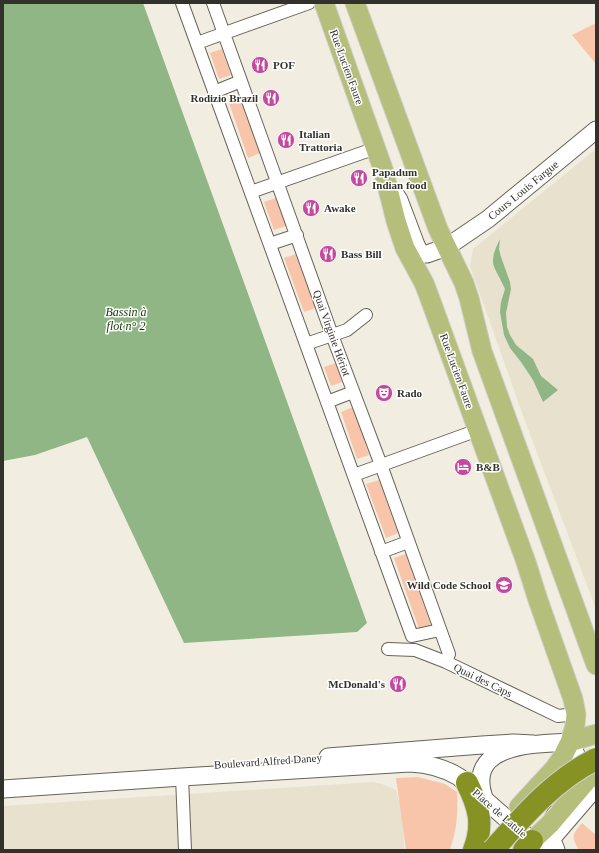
<svg xmlns="http://www.w3.org/2000/svg" width="599" height="853" font-family="'Times New Roman',serif">
<style>
.built{fill:#e7e1ce}
.green{fill:#f8c5ab}
.water{fill:#90b685}
.lines{fill:none;stroke-linecap:round;stroke-linejoin:round}
.street-casing{stroke:#666358;stroke-width:14}
.secondary-casing{stroke:#666358;stroke-width:19}
.primary-casing{stroke:#cececc;stroke-width:21}
.highway-casing{stroke:#cececc;stroke-width:24}
.street{stroke:#fff;stroke-width:12}
.secondary{stroke:#fff;stroke-width:17}
.primary{stroke:#b6be7c;stroke-width:19}
.highway{stroke:#869324;stroke-width:22}
.highway-bridge-casing{stroke:#cececc;stroke-width:24;stroke-linecap:butt}
.highway-bridge{stroke:#869324;stroke-width:22}
.labels{text-anchor:middle;dominant-baseline:central;stroke-width:3;stroke-linejoin:round;paint-order:stroke}
.poi-label{font-size:11px;font-weight:bold;fill:#32312c;stroke:#fff;text-anchor:start}
.street-label{font-size:11px;fill:#32312c;stroke:#fff}
.water-label{font-size:12px;font-style:italic;fill:#113602;stroke:#fff}
</style>
<rect width="100%" height="100%" fill="#f1eee1"/>
<path class="built" d="M596 149V609L525 421 470 266 473 249Z
M373 782 382 784 396 790 403 817 404 850H3V806Z"/>
<path class="green" d="M596 23V64L572 35Z
M222 49 231 75 219 79 210 53Z
M239 96 260 153 248 158 228 100Z
M276 198 286 226 274 230 264 202Z
M296 254 316 308 304 312 284 258Z
M336 363 342 382 331 386 324 367Z
M353 407 369 455 357 459 341 412Z
M379 480 398 533 386 538 366 484Z
M406 554 431 625 419 629 394 558Z
M418 777 445 784 457 792C458 815 457 828 450 850H406L396 778Z
M582 823 596 835V850H579C571 837 572 835 582 823Z"/>
<path class="water" d="M3 3H143L367 623 357 632 184 643 87 437 35 455 3 461Z
M500 239 499 249 501 257 510 282 511 289 506 313 507 327 510 335 516 345 533 359 541 376 558 390 543 402 533 380 521 362 510 348 504 335 500 312 501 302 505 289C494 264 487 266 500 239Z"/>
<g class="lines">
<defs>
<path id="street" d="M182 3 412 636 440 630
M213 3 332 335 381 465 449 654 446 662
M197 43 309 3
M214 92 241 81
M251 192 376 148
M270 244 297 235
M306 344 347 330 366 315
M327 402 353 392
M354 475 478 430
M381 552 408 542
M388 649 415 650 446 662 558 716 576 714
M182 777 185 850"/>
<path id="secondary" d="M393 191 399 200 416 245 419 251 423 254H427L447 247 460 238 488 219 596 130
M328 757 482 745 514 743 533 744
M3 789 182 777 410 763C428 764 443 767 459 777L542 850
M484 798C465 743 535 744 570 742 578 758 581 761 576 779
M556 814 550 824 552 840 556 850
M547 844 590 794"/>
<path id="primary" d="M324 3 383 169 396 221 405 248 424 283 429 296 526 562 538 600 573 699 576 714 575 726 570 742 563 756 555 768 519 807
M355 3 438 229 464 283 469 298 482 351 596 665
M570 742 596 734
M532 841 550 824 589 778 596 767"/>
<path id="highway" d="M467 783C479 807 484 824 474 850
M524 850 532 841"/>
</defs>
<use href="#street" class="street-casing"/>
<use href="#secondary" class="secondary-casing"/>
<use href="#primary" class="primary-casing"/>
<use href="#highway" class="highway-casing"/>
<use href="#street" class="street"/>
<use href="#secondary" class="secondary"/>
<use href="#primary" class="primary"/>
<use href="#highway" class="highway"/>
<defs>
<path id="highway-bridge" d="M493 850C524 815 554 780 596 759"/>
</defs>
<use href="#highway-bridge" class="highway-bridge-casing"/>
<use href="#highway-bridge" class="highway-bridge"/>
</g>
<defs>
<symbol id="restaurant-disc" viewBox="-11 -11 22 22"><circle r="9.5" fill="#c34a9f" stroke="#fff"/><path d="M-5-6h1v4h1v-4h1v4h1v-4h1v5L-1.5 .5V6h-2V.5L-5-1ZM5-6V6H3V1.5H1.5Q1.5-4 5-6Z" fill="#fff"/></symbol>
<symbol id="theatre-disc" viewBox="-11 -11 22 22"><circle r="9.5" fill="#c34a9f" stroke="#fff"/><path d="M-5-5.5Q0-4 5-5.5V0Q5 5 0 6Q-5 5-5 0ZM-3.3-2.5H-1v1.5H-3.3ZM1-2.5H3.3v1.5H1ZM-2.8 1Q0 5.5 2.8 1Z" fill="#fff"/></symbol>
<symbol id="hotel-disc" viewBox="-11 -11 22 22"><circle r="9.5" fill="#c34a9f" stroke="#fff"/><path d="M-6-4.5h1.5V1H6V5H4.5V3h-9V5H-6ZM-4 0a1.8 1.8 0 1 1 3.6 0ZM.5 0V-2.5h3Q6-2.5 6 0Z" fill="#fff"/></symbol>
<symbol id="university-disc" viewBox="-11 -11 22 22"><circle r="9.5" fill="#c34a9f" stroke="#fff"/><path d="M0-5L7-2L0 1L-7-2ZM-4 1L0 2.5L4 1V4Q0 6-4 4Z" fill="#fff"/></symbol>
</defs>
<g fill-rule="evenodd">
<use href="#restaurant-disc" x="250" y="55" width="20" height="20"/>
<use href="#restaurant-disc" x="261" y="88" width="20" height="20"/>
<use href="#restaurant-disc" x="276" y="130" width="20" height="20"/>
<use href="#restaurant-disc" x="349" y="168" width="20" height="20"/>
<use href="#restaurant-disc" x="301" y="198" width="20" height="20"/>
<use href="#restaurant-disc" x="318" y="244" width="20" height="20"/>
<use href="#theatre-disc" x="374" y="383" width="20" height="20"/>
<use href="#hotel-disc" x="453" y="457" width="20" height="20"/>
<use href="#university-disc" x="494" y="575" width="20" height="20"/>
<use href="#restaurant-disc" x="388" y="674" width="20" height="20"/>
</g>
<g class="labels">
<g class="poi-label">
<text x="273" y="65">POF</text>
<text x="258" y="98" text-anchor="end">Rodizio Brazil</text>
<text x="299" y="134">Italian<tspan x="299" dy="13">Trattoria</tspan></text>
<text x="372" y="172">Papadum<tspan x="372" dy="13">Indian food</tspan></text>
<text x="324" y="208">Awake</text>
<text x="341" y="254">Bass Bill</text>
<text x="397" y="393">Rado</text>
<text x="476" y="467">B&amp;B</text>
<text x="491" y="585" text-anchor="end">Wild Code School</text>
<text x="385" y="684" text-anchor="end">McDonald's</text>
</g>
<g class="street-label">
<text transform="translate(347 67) rotate(70)">Rue Lucien Faure</text>
<text transform="translate(523 190) rotate(-39)">Cours Louis Fargue</text>
<text transform="translate(332 333) rotate(70)">Quai Virginie Hériot</text>
<text transform="translate(457 371) rotate(70)">Rue Lucien Faure</text>
<text transform="translate(483 680) rotate(26)">Quai des Caps</text>
<text transform="translate(268 761) rotate(-4)">Boulevard Alfred Daney</text>
<text transform="translate(500 813) rotate(41)">Place de Latule</text>
</g>
<g class="water-label">
<text x="126" y="312">Bassin à<tspan x="126" dy="14">flot n° 2</tspan></text>
</g>
</g>
<rect width="599" height="853" fill="none" stroke="#32312c" stroke-width="8"/>
</svg>
